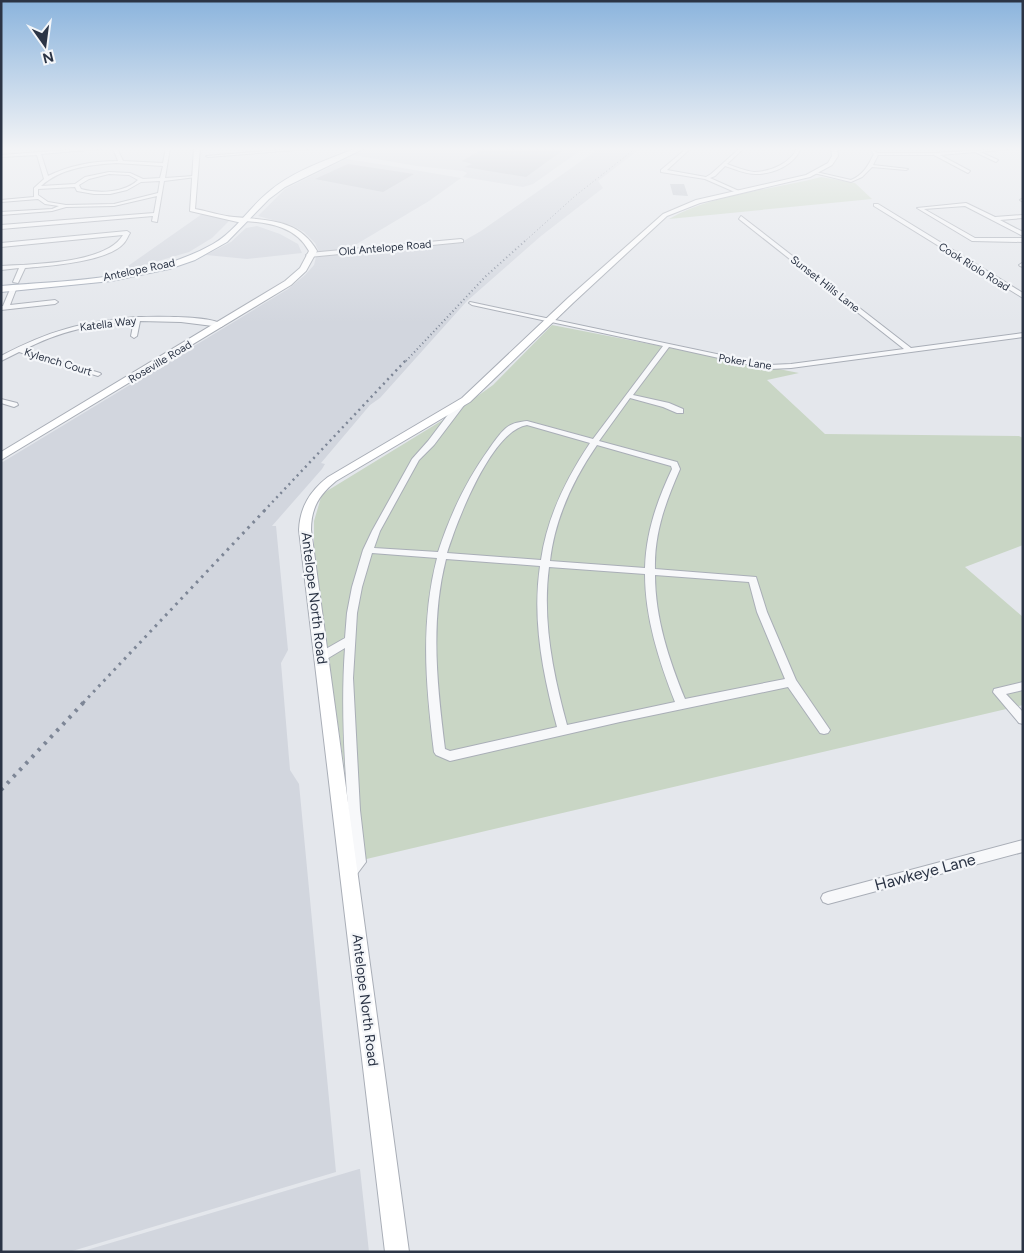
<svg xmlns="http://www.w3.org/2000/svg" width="1024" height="1253" font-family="Figtree,sans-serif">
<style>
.built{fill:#d2d6de}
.green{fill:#c9d6c5}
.building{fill:#bbc0ca}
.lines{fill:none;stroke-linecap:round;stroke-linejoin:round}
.street-casing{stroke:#a9aeb7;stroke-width:2}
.secondary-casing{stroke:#a9aeb7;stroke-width:2}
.primary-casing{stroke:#a3abb8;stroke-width:2}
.street{fill:#f7f8fa;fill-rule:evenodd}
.secondary{fill:#fff;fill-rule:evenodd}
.primary{fill:#fff;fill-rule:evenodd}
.rail-far4{stroke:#7d8696;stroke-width:1;stroke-dasharray:1 2.5;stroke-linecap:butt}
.rail-far3{stroke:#7d8696;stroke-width:2;stroke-dasharray:1 3;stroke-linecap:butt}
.rail-far2{stroke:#7d8696;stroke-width:2.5;stroke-dasharray:2 4;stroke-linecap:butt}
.rail-far1{stroke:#7d8696;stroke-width:3;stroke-dasharray:2.5 5;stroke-linecap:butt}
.rail{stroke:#7d8696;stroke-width:4;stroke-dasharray:3 6;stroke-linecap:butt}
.labels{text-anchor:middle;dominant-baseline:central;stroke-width:4.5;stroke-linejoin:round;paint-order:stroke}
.far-street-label{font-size:11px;fill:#2b3445;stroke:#f4f6f9}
.street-label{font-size:14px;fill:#2b3445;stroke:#f4f6f9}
.near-street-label{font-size:16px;fill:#2b3445;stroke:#f4f6f9}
</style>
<rect width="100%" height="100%" fill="#e4e7ec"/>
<path class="built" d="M369 148H584L533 184 523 187 463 177 467 173 463 171 417 166 353 155Z
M600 148H641L598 181 603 188 541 236 467 301 380 398 370 405 321 463 325 464 322 469 272 526H276L288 650 281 663 290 770 299 784 336 1172 69 1252H1V463L288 289 305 275 314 265 316 257 460 243 481 231Z
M346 159 385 165 461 178 429 201 345 251 319 252 315 243 304 232 291 225 258 216 285 189Z
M202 214 230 220 212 238 189 252 131 269 128 266Z
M257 226 280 234 298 244 302 253 247 259 206 255 231 242 246 228Z
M360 1169 369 1252H80L359 1169Z"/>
<path class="green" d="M821 177 855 183 872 199 669 219C710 194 773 190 821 177Z
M552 325 799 373 767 380 825 434 1019 436 1023 438V545L965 567 1023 617V705L358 861 314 560V521L322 494 451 415 493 385Z"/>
<path class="building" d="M484 148H566L526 177 465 167 472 164 462 161Z
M348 164 414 174 383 192 315 179Z
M670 184H684L688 196 673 195Z"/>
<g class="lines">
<defs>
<path id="street" d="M93 148H110L41 154 48 176C70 165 94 161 118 161L113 148H117L123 161 163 163 166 148H170L165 178 194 176 196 177 164 181 157 222 152 221 153 216 1 229V225L154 213 157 196 114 206 66 207 52 211 1 215V212L52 209 59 206 45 204 38 199 1 202V200L34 197V188L44 179 37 155 1 157V155ZM116 163 163 166 160 178 143 179 130 173 109 172 85 177 75 184 41 186C61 168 89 165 116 163ZM109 174 129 175 138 180C124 193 99 194 81 189L79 185 89 179ZM160 181 158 193 114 204 66 205 48 202 38 195V189L75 187 77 191 94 194H110L127 190 141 182Z
M303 148H320L208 157 206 156Z
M687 148H691L667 170 706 177 711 174 740 148H744L727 164C736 167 745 171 754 172 770 172 791 163 797 148H801C795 165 773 174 756 174 745 174 735 169 725 166L715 176 710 178 739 191 737 193 705 179 661 172V170Z
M872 148 877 153H935L1018 148 980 152 998 160 996 162 975 152 940 155 970 171 968 173 934 155H878L873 165 908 169 906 170 872 167 862 177 851 182 814 173 816 172 851 180C863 175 868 166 874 154L870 149Z
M1022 199H1023V202L1020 200Z
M966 203 995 217 1023 215V218L1000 220 1023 232V236L965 206 924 209 975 238H1023V242L972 241 917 208Z
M874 204H878L1023 293V298L874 206Z
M741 216 911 348 1023 333V337L791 368 769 369 669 347 633 395 669 403 683 409V413H677L663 407 630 398 599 441 677 462 680 469C666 501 654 533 655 569L756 577 767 612 796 680 828 727 830 730 828 733 824 734 820 733 788 687 620 722 450 761 436 755 434 752C426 686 420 624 437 558L372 553 362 587 357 613 353 678 360 810 366 862 354 878 349 880 344 878 343 874 353 860C346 792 340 716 345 648L325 660H317L316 657 317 654 345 638 347 613 352 587 363 550 372 531 412 459 428 441 459 400H465V404L434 445 419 460 380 531 374 548 438 552C450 515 466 481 489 449 494 442 499 434 506 428 512 423 519 422 527 421L593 439 663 346 472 305 469 303 470 302 769 365 791 364 904 349 739 219ZM527 425 590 443C566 479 547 517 541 560L447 553C457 521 491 431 527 425ZM597 445 671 466 672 469C657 501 646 532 645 568L550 561C555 518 573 480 597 445ZM446 559 540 566C532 620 543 675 557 727L450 751 445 749C437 685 430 622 446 559ZM549 567 645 574C645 618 659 661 675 702L567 725C553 674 542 620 549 567ZM655 575 749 582 757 612 785 679 685 699C669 660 655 618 655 575Z
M127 231 130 233C128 236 126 241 124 243 108 262 49 266 25 268L18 283 13 282 19 268 1 270V266C32 264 106 264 123 235L1 247V243Z
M461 239 463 240V242L309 257 306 255 309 253Z
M1022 263 1023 267 1020 266 1019 265Z
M14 285 17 287 10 305 55 300 58 302 55 304 1 310V306H3L11 287Z
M137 317C157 317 208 315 224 325L221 327 181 322 140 321 137 336 134 338 131 336 134 321C95 324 58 331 24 350L100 373 101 374 98 376 19 352 1 361V356C50 330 82 322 137 317Z
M1 399 17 403 18 405 14 407 1 403Z
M1023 682V690L1006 694 1023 712V724L1019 723 993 692 994 689Z
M1023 840V852L828 904 823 902 821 898 823 894 828 892Z"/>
<path id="secondary" d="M194 148H200L195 209C208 211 221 216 234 217 267 220 299 219 317 251L306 271 291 285 1 460V452L285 281 300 268 309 251C296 227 271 223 245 221L242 223 190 211Z
M831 148H837L838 156 832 165 810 177 700 203 667 216 574 302 470 402 336 481C319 495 311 508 311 530L409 1252H385L299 530C300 507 310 491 328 477L462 398 568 298 663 214 696 200 806 175 828 163 832 156Z"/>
<path id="primary" d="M356 148H365L285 187 269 199 227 242 195 260 169 269 111 281 1 292V286C72 280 149 280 213 244 236 231 250 206 271 190 295 170 328 160 356 148Z"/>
</defs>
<use href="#street" class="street-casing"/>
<use href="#secondary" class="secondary-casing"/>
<use href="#primary" class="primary-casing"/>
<use href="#street" class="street"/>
<use href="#secondary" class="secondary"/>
<use href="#primary" class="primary"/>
<path class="rail-far4" d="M524 242 575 196 636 148"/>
<path class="rail-far3" d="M406 361 486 276 525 241"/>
<path class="rail-far2" d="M264 511 407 359"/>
<path class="rail-far1" d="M83 703 265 510"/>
<path class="rail" d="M1 790 85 701"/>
</g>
<linearGradient id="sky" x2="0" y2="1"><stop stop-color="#8bb4dd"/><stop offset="0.46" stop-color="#f3f4f6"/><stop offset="1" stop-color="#f3f4f6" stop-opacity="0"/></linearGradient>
<rect width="1024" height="323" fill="url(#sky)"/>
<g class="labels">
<g class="far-street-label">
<text transform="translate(385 248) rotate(-5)">Old Antelope Road</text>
<text transform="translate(974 267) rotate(32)">Cook Riolo Road</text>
<text transform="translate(139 270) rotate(-12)">Antelope Road</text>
<text transform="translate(825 284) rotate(38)">Sunset Hills Lane</text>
<text transform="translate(108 324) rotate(-7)">Katella Way</text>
<text transform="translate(58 362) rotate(17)">Kylench Court</text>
<text transform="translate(160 362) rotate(-31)">Roseville Road</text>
<text transform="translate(745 362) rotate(9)">Poker Lane</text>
</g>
<g class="street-label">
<text transform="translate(314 598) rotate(83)">Antelope North Road</text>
<text transform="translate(365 1000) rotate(83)">Antelope North Road</text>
</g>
<g class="near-street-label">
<text transform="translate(925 872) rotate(-15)">Hawkeye Lane</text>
</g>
</g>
<rect width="1024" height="1253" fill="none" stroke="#2b3445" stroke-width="5"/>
<g transform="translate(45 45) rotate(166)" stroke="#f4f6f9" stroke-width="4" paint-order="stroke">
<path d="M0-4L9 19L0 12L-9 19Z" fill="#2b3445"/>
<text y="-8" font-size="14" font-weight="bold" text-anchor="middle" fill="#2b3445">N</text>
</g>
</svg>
